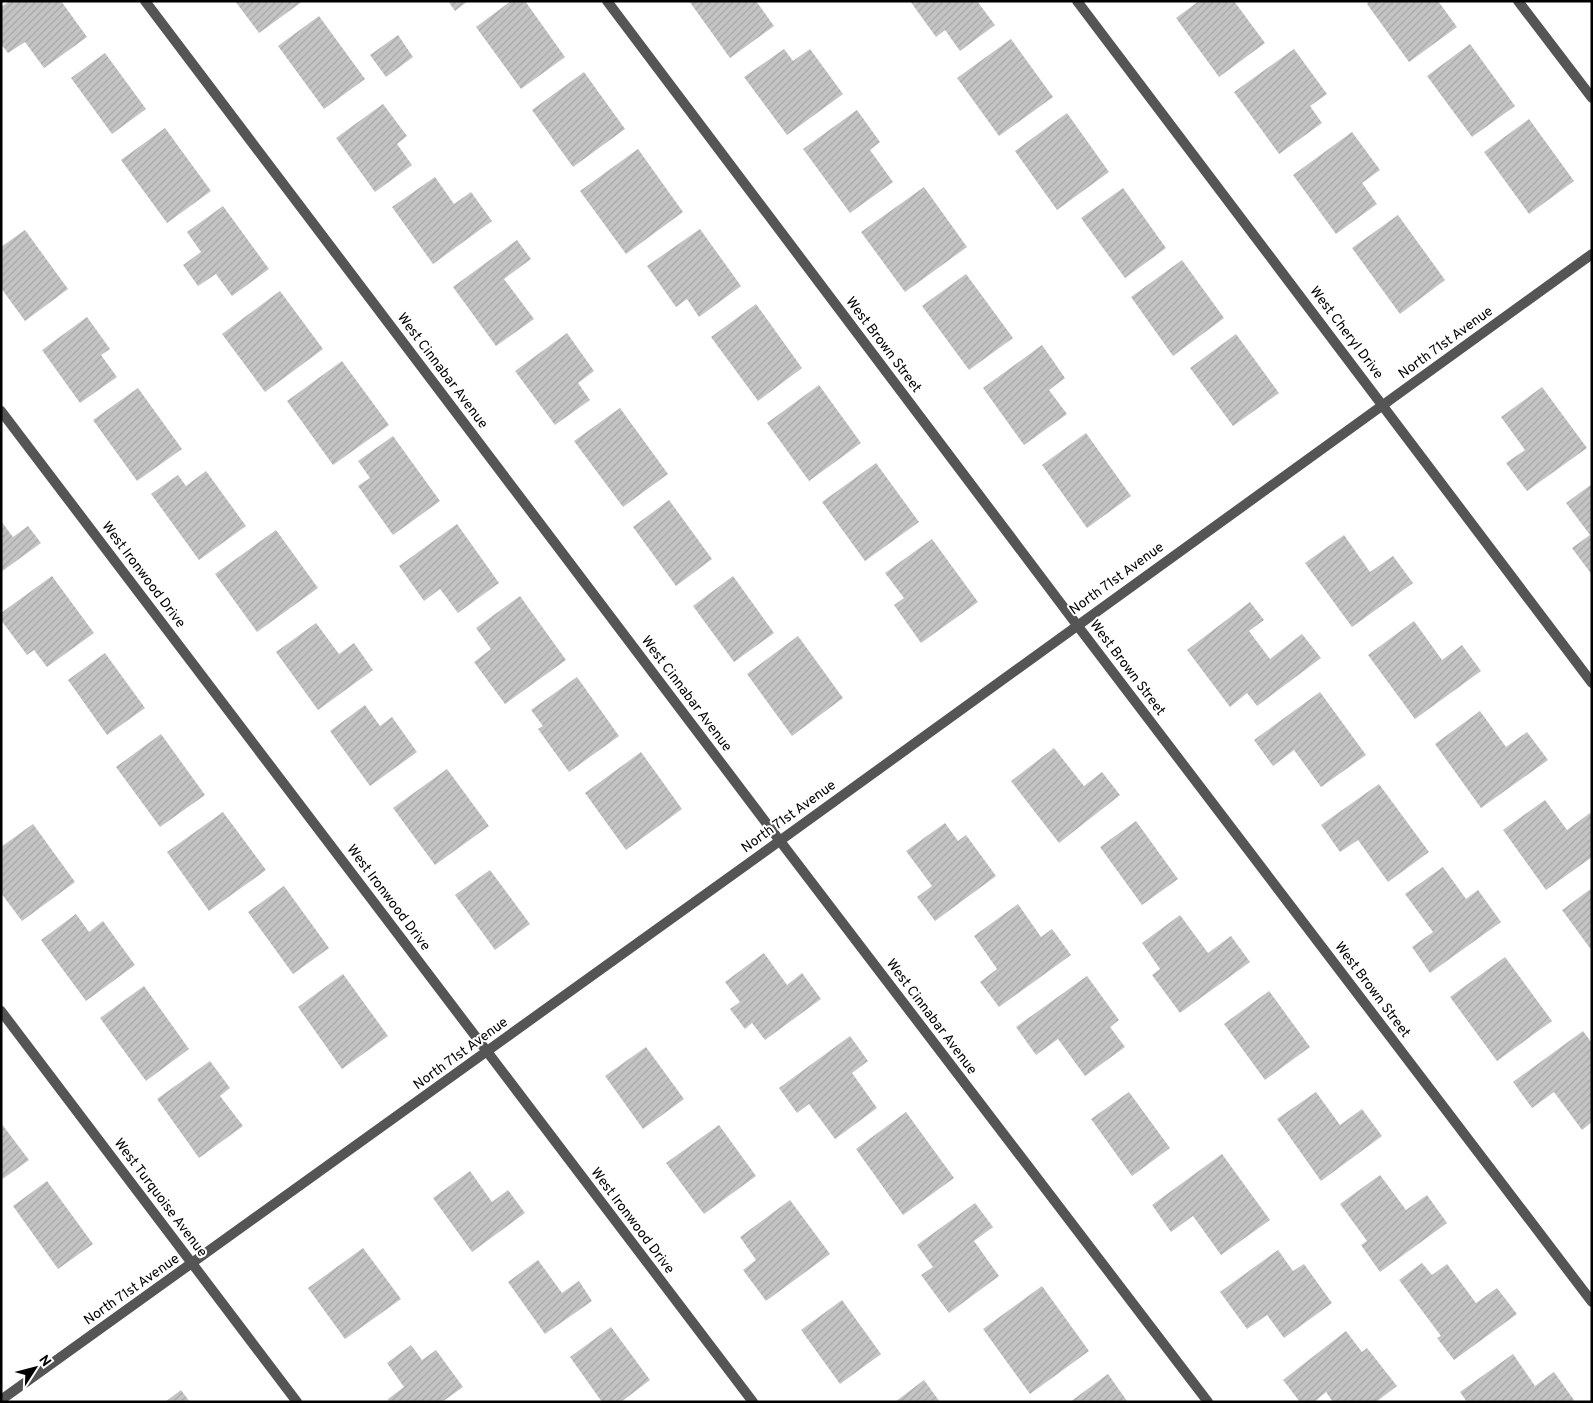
<svg xmlns="http://www.w3.org/2000/svg" width="1593" height="1403" font-family="Overpass,sans-serif">
<style>
.building{fill:url(#building-hatch)}
.lines{fill:none;stroke-linecap:round;stroke-linejoin:round}
.minor{stroke:#555;stroke-width:10}
.tertiary{stroke:#555;stroke-width:10}
.labels{text-anchor:middle;dominant-baseline:central;stroke-width:4;stroke-linejoin:round;paint-order:stroke}
.street-label{font-size:14px;fill:#000;stroke:#fff}
</style>
<defs>
<pattern id="building-hatch" width="6" height="6" patternUnits="userSpaceOnUse" patternTransform="scale(1.25)"><rect width="6" height="6" fill="#c4c4c4"/><path d="M-1 1l2-2M0 6l6-6M5 7l2-2" fill="none" stroke="#a7a7a7"/></pattern>
</defs>
<rect width="100%" height="100%" fill="#fff"/>
<path class="building" d="M10 1H61L87 37 44 68 25 42 8 53 1 44V7Z
M235 1H303L259 33Z
M448 1H468L455 11Z
M511 1H525L565 57 521 89 476 27Z
M689 1H756L774 26 730 58Z
M910 1H977L995 25 960 51 945 30 936 37Z
M1199 1H1234L1265 43 1219 77 1176 18Z
M1370 1H1438L1457 27 1409 62 1367 4Z
M319 16 365 79 324 109 278 46Z
M398 35 413 57 386 77 370 55Z
M1011 39 1053 97 999 136 957 78Z
M1470 44 1515 106 1472 137 1427 76Z
M784 49 793 61 810 49 843 94 787 135 744 77Z
M1294 49 1327 94 1310 106 1322 123 1279 154 1234 92Z
M105 53 146 109 112 134 71 78Z
M584 72 625 129 573 167 532 110Z
M383 104 407 136 397 144 412 165 375 192 336 138Z
M857 110 880 142 870 150 893 182 850 213 803 149Z
M1067 113 1109 172 1057 210 1015 151Z
M1529 119 1574 181 1529 214 1484 152Z
M165 128 211 191 167 223 121 160Z
M1352 132 1380 170 1362 183 1377 204 1336 234 1293 175Z
M638 149 683 212 626 254 580 191Z
M435 177 454 204 471 192 492 221 433 264 392 207Z
M924 187 967 247 905 292 861 232Z
M1123 188 1166 248 1125 278 1081 218Z
M223 206 269 269 232 296 216 274 198 286 183 265 201 252 187 232Z
M1398 215 1445 280 1400 314 1352 248Z
M700 229 741 286 699 317 687 299 676 307 647 266Z
M25 230 68 289 25 321 1 288V247Z
M517 240 531 259 504 279 534 319 496 346 453 287Z
M1182 260 1224 318 1173 356 1131 297Z
M966 274 1013 338 969 370 922 306Z
M280 291 323 349 265 392 222 334Z
M756 304 802 368 758 401 711 337Z
M87 317 110 349 101 355 117 377 80 403 42 350Z
M567 333 594 371 578 383 590 400 555 425 515 371Z
M1236 334 1279 393 1233 426 1190 368Z
M1042 345 1065 378 1049 390 1067 414 1024 445 983 388Z
M342 361 389 425 333 465 287 401Z
M819 385 861 443 809 481 767 423Z
M1542 387 1587 448 1527 491 1506 463 1525 450 1501 417Z
M138 388 182 449 137 481 93 420Z
M620 408 668 474 623 507 574 441Z
M1086 433 1131 496 1087 528 1042 465Z
M393 436 440 501 393 535 358 486 370 478 358 461Z
M876 463 919 522 865 561 822 502Z
M206 471 246 526 199 560 151 494 178 475 186 486Z
M1592 484V575L1572 548 1590 535 1566 503Z
M669 500 712 559 676 586 633 527Z
M1 521 13 537 28 526 41 543 1 572Z
M457 524 499 583 458 613 440 589 424 601 399 566Z
M276 530 318 588 257 632 215 574Z
M1344 535 1370 572 1393 556 1413 583 1352 627 1305 563Z
M932 539 978 602 921 643 894 605 904 598 885 573Z
M52 576 94 633 47 667 34 650 27 655 1 620V613Z
M733 576 774 633 734 662 693 606Z
M520 596 566 660 505 704 474 662 491 649 476 628Z
M1250 602 1264 620 1249 631 1270 659 1302 634 1321 658 1257 706 1247 693 1230 707 1187 650Z
M1414 621 1442 660 1462 645 1481 671 1415 719 1368 655Z
M316 623 339 654 354 643 373 670 318 710 276 652Z
M798 636 843 698 792 736 747 674Z
M105 653 145 708 107 735 68 680Z
M577 677 619 736 569 772 538 729 543 726 531 710Z
M1320 692 1366 755 1321 787 1294 750 1273 766 1254 740Z
M365 705 380 726 392 717 417 752 370 786 330 731Z
M1480 711 1506 747 1527 732 1548 760 1481 808 1435 744Z
M161 734 205 795 160 827 116 767Z
M1054 748 1084 786 1102 772 1120 795 1059 843 1011 781Z
M641 752 682 809 626 850 585 793Z
M447 769 489 826 435 865 393 808Z
M1379 784 1429 852 1388 882 1358 840 1340 852 1321 825Z
M1545 800 1567 830 1590 813 1592 816V857L1546 890 1503 830Z
M223 812 266 870 209 911 167 852Z
M1136 821 1178 879 1142 905 1100 847Z
M945 823 958 841 966 835 996 876 935 921 917 897 932 886 906 851Z
M33 824 75 882 22 921 1 893V847Z
M1443 867 1466 899 1478 890 1501 922 1430 973 1412 947 1433 932 1405 894Z
M490 870 530 924 495 950 455 895Z
M284 886 329 948 293 974 248 912Z
M1592 888V951L1562 910Z
M1018 904 1041 937 1052 929 1071 955 999 1007 980 982 997 969 974 936Z
M76 914 89 932 103 921 135 965 86 1001 41 940Z
M1180 915 1208 953 1231 936 1250 962 1180 1013 1152 975 1160 969 1142 943Z
M764 953 787 985 802 973 821 999 765 1040 752 1023 745 1029 730 1009 740 1002 725 982Z
M1505 957 1552 1021 1497 1061 1450 997Z
M343 974 388 1036 342 1069 298 1007Z
M1087 976 1119 1020 1110 1027 1125 1047 1085 1076 1058 1039 1036 1055 1016 1027Z
M144 986 189 1049 146 1081 100 1018Z
M1269 991 1310 1047 1265 1080 1224 1024Z
M1583 1031 1592 1043V1122L1582 1130 1554 1092 1532 1108 1513 1082Z
M850 1036 868 1061 852 1073 877 1108 835 1139 809 1104 797 1113 779 1088Z
M646 1047 684 1099 643 1129 605 1076Z
M210 1061 230 1088 220 1096 243 1126 199 1158 157 1099Z
M1129 1092 1170 1148 1132 1176 1091 1119Z
M1316 1092 1340 1125 1362 1109 1382 1136 1321 1181 1277 1119Z
M906 1112 954 1178 903 1215 856 1149Z
M1 1123 29 1160 1 1180Z
M719 1125 756 1176 704 1214 666 1163Z
M1222 1154 1270 1220 1221 1255 1193 1216 1171 1232 1152 1205Z
M470 1171 492 1202 508 1190 525 1213 472 1252 433 1198Z
M1380 1175 1406 1210 1427 1195 1447 1223 1380 1272 1361 1245 1367 1241 1340 1204Z
M47 1181 93 1244 58 1269 13 1206Z
M790 1200 830 1254 766 1301 743 1270 756 1260 740 1237Z
M975 1203 993 1227 974 1241 999 1276 949 1313 921 1275 933 1267 917 1245Z
M363 1248 401 1299 345 1339 308 1288Z
M1278 1250 1293 1271 1304 1264 1332 1303 1284 1338 1267 1315 1247 1329 1220 1292Z
M538 1260 562 1293 579 1281 592 1301 545 1334 508 1282Z
M1422 1263 1432 1275 1447 1264 1476 1303 1497 1288 1517 1314 1454 1360 1437 1338 1441 1336 1399 1280Z
M1042 1286 1089 1351 1030 1394 983 1329Z
M842 1300 881 1354 840 1384 801 1330Z
M611 1327 650 1380 621 1402H602L570 1357Z
M1346 1331 1362 1352 1367 1348 1397 1386 1376 1402H1333L1326 1392 1314 1402H1300L1283 1380Z
M411 1345 422 1360 436 1350 463 1387 442 1402H389L388 1399 404 1387 387 1363Z
M1513 1354 1535 1386 1554 1372 1574 1400 1572 1402H1467L1460 1392Z
M1108 1374 1127 1401 1070 1402Z
M924 1380 940 1402H895Z
M181 1390 190 1402H165Z"/>
<g class="lines">
<path class="minor" d="M145 1 780 841 1208 1402
M607 1 1077 625 1592 1302
M1077 1 1592 683
M1518 1 1592 98
M1 411 753 1402
M1 1011 297 1402"/>
<path class="tertiary" d="M1 1400C534 1021 1061 636 1592 254"/>
</g>
<g class="labels">
<g class="street-label">
<text transform="translate(1346 333) rotate(53)">West Cheryl Drive</text>
<text transform="translate(1446 343) rotate(-36)">North 71st Avenue</text>
<text transform="translate(883 345) rotate(53)">West Brown Street</text>
<text transform="translate(442 371) rotate(53)">West Cinnabar Avenue</text>
<text transform="translate(143 575) rotate(53)">West Ironwood Drive</text>
<text transform="translate(1117 579) rotate(-36)">North 71st Avenue</text>
<text transform="translate(1127 668) rotate(53)">West Brown Street</text>
<text transform="translate(686 694) rotate(53)">West Cinnabar Avenue</text>
<text transform="translate(789 817) rotate(-36)">North 71st Avenue</text>
<text transform="translate(388 898) rotate(53)">West Ironwood Drive</text>
<text transform="translate(1372 990) rotate(53)">West Brown Street</text>
<text transform="translate(931 1017) rotate(53)">West Cinnabar Avenue</text>
<text transform="translate(461 1054) rotate(-36)">North 71st Avenue</text>
<text transform="translate(160 1198) rotate(53)">West Turquoise Avenue</text>
<text transform="translate(632 1221) rotate(53)">West Ironwood Drive</text>
<text transform="translate(132 1290) rotate(-35)">North 71st Avenue</text>
</g>
</g>
<rect width="1593" height="1403" fill="none" stroke="#000000" stroke-width="5"/>
<g transform="translate(35 1368) rotate(54)" stroke="#ffffff" stroke-width="4" paint-order="stroke">
<path d="M0-4L9 19L0 12L-9 19Z" fill="#000000"/>
<text y="-8" font-size="14" font-weight="bold" text-anchor="middle" fill="#000000">N</text>
</g>
</svg>
